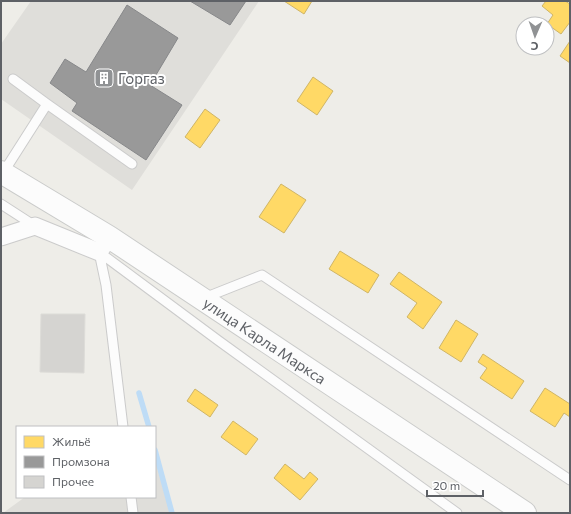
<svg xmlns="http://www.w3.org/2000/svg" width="571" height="514" font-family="Commissioner,sans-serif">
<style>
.industrial{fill:#dfdeda}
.homes{fill:#ffd966;stroke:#cfb566}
.industry{fill:#999;stroke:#87888a}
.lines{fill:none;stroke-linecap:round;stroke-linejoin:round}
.stream{stroke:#bedcf6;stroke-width:5.5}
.building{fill:#d5d4d1;stroke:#dddcd8}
.service-casing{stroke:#cbcbcb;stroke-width:11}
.minor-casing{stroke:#cbcbcb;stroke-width:19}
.secondary-casing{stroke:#cacbca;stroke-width:24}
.service{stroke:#fcfcfc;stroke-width:9}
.minor{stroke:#fcfcfc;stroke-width:17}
.secondary{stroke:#fcfcfc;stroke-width:22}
.labels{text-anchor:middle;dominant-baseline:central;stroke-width:4;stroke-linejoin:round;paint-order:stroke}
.poi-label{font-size:15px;fill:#5e6166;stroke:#fff;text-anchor:start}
.street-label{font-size:15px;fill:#5e6166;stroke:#fff}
</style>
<rect width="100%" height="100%" fill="#eeede8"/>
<path class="industrial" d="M31 1H259L132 190 1 99V44Z
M155 451 173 513H3L25 497H155Z"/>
<path class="homes" d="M284 1H312L304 14Z
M546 1H565L570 4V22L561 34 547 24 553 15 542 6Z
M570 41V63L560 56Z
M313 77 333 91 317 115 297 101Z
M205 109 220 120 200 148 185 137Z
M281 184 306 200 284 233 259 217Z
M340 251 379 275 368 293 329 269Z
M399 272 442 302 423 329 407 317 417 303 390 284Z
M456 320 478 334 461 362 439 348Z
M483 354 524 381 512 399 480 378 487 368 478 362Z
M545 388 570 404V417L564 413 555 427 530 411Z
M195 389 218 405 210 417 187 401Z
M233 421 258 439 246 455 221 437Z
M285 464 304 479 310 472 318 479 300 500 274 478Z"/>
<path class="industry" d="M190 1H246L230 25Z
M127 5 178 38 150 85 182 105 146 160 72 111 77 103 50 83 65 59 86 72Z"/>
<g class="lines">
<path class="stream" d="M139 393 149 427
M155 450 172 513"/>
</g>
<path class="building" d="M41 314H85L84 373 40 372Z"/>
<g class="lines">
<defs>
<path id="service" d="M13 79 47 104 132 164
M3 173 47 104
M1 204 35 226
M99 252 219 341 457 513
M99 252 106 285 123 427
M204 298 262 275 570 480
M131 497 133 513"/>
<path id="minor" d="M1 237 35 226 99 252 109 237"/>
<g id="secondary">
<path id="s1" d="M1 172 109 237 525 513"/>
</g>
</defs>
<use href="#service" class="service-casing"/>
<use href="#minor" class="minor-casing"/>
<use href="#secondary" class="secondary-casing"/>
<use href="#service" class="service"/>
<use href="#minor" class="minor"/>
<use href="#secondary" class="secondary"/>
</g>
<defs>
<symbol id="building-square" viewBox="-11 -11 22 22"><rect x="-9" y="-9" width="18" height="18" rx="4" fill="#909294" stroke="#fff"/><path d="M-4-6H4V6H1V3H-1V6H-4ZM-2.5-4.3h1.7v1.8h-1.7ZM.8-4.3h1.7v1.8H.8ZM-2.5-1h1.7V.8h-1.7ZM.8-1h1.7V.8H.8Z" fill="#fff"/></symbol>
</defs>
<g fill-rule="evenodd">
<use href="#building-square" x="93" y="67" width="22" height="22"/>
</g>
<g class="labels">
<g class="poi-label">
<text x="118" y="78">Горгаз</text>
</g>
<g class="street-label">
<text stroke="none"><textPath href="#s1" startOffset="313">улица Карла Маркса</textPath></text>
</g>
</g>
<rect width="571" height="514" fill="none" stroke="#5e6166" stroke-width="4"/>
<rect x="16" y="426" width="140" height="72" fill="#ffffff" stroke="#bfc0c2"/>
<rect x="24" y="436" width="20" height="12" fill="#ffd966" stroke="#bfc0c2"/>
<text x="52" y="446" font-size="12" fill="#5e6166">Жильё</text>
<rect x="24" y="456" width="20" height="12" fill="#999999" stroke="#bfc0c2"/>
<text x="52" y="466" font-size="12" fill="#5e6166">Промзона</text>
<rect x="24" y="476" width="20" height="12" fill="#d5d4d1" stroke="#bfc0c2"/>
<text x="52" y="486" font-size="12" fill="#5e6166">Прочее</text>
<g transform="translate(535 36) rotate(182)"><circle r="19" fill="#ffffff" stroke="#bfc0c2"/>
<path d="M0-3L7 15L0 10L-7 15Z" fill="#909294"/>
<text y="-6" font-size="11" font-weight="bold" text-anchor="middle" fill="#5e6166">С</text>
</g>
<path d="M427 490v6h56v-6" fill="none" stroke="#5e6166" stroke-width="2"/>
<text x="433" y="490" font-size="12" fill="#5e6166" stroke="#ffffff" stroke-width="3" paint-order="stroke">20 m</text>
</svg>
